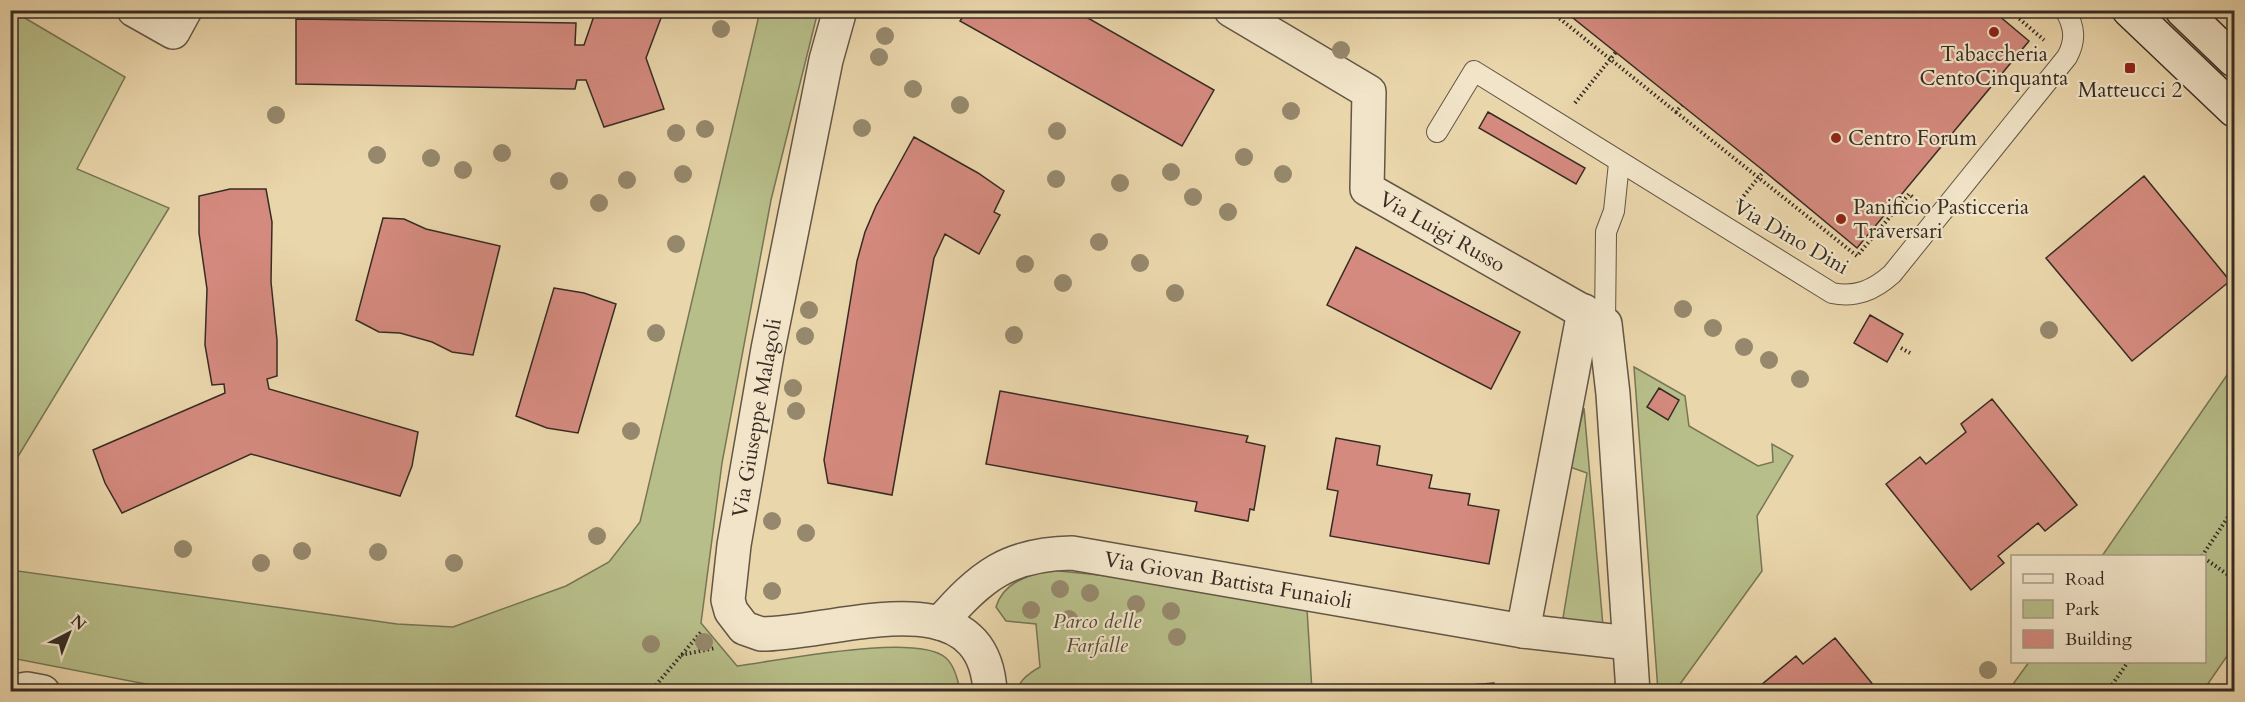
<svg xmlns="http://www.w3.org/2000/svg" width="2245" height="702" font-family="Cardo,serif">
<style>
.green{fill:#b7be89;stroke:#777556;stroke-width:1.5}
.building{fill:#d48a7e;stroke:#372c24;stroke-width:1.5}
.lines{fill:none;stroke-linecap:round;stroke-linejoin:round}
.lane-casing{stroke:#645646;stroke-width:22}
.street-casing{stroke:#645646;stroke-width:36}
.secondary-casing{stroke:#372c24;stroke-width:36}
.path{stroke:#372c24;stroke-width:4;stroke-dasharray:1.5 3;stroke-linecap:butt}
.lane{stroke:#f1e4c8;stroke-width:20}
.street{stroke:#f1e4c8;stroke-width:33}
.secondary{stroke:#f1e4c8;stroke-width:33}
.tree{fill:#96886c}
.poi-dot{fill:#8f2418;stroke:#f1e4c8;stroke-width:2}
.labels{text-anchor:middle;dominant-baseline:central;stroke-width:4.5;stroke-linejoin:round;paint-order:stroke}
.poi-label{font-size:21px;fill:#372c24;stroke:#f1e4c8}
.street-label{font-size:21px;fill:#372c24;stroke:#f1e4c8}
.park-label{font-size:21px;font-style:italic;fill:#514938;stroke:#f1e4c8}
</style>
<rect width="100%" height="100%" fill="#ead6ab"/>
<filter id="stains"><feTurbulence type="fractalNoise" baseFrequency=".00333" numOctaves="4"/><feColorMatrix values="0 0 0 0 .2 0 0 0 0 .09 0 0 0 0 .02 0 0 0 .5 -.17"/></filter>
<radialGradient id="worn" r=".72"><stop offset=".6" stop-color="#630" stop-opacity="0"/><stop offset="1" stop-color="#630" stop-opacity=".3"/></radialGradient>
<path class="green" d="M13 11 125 77 77 169 169 208 11 468Z
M760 11H818L771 200 722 463 701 623 737 666C779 661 916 632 946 658 955 666 958 680 960 691L187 692 11 658V570L397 624 453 627 566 586 609 562 640 522Z
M2234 365V646L2203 691H2008L2029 662H2204V556H2102Z
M1634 367 1685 396 1689 426 1758 466 1773 462 1772 444 1793 456 1757 516 1762 571 1675 691H1658Z
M1584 408 1603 626 1563 618 1587 473 1570 467Z
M1049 570 1109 576 1307 609 1312 691H1018C1018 681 1031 672 1040 667L1036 624 1006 621 996 607C1003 583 1026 576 1049 570Z"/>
<path class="building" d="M596 10H664L646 58 664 109 604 127 586 80H577L575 89 296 84V19L576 23 575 45H584Z
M967 10H1074L1214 90 1182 146 960 21Z
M1563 10H1992L2029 41 1857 248 1764 171Z
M1488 112 1585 168 1576 184 1479 128Z
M914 137 978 173 1004 191 994 212 1000 215 979 254 945 234 934 258 892 495 828 483 824 460 857 261 865 232 876 206Z
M2144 176 2230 281 2132 361 2046 258Z
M230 189H266L272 222 271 282 277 340V376L267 379 269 389 418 432 412 466 400 496 251 454 122 513 105 483 93 450 225 393 224 384 212 385 205 345 207 289 199 233V196Z
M383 218 404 219 426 229 500 246 473 355 452 352 432 342 400 333 379 332 356 320Z
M1356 247 1520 332 1491 389 1327 305Z
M554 288 584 293 616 304 578 433 547 428 516 416Z
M1870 315 1903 334 1887 362 1854 343Z
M1659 388 1679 400 1668 420 1647 407Z
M1000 391 1248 436 1246 442 1265 446 1254 510 1250 509 1248 521 1195 511 1197 502 986 464Z
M1992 399 2077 505 2045 531 2038 523 1998 556 2004 563 1971 590 1886 484 1920 457 1926 464 1966 432 1961 424Z
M1336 438 1380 446 1377 465 1432 475 1429 488 1470 494 1468 505 1499 510 1489 564 1330 536 1338 491 1327 489Z
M1835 638 1879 692H1764L1760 686 1796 656 1803 664Z
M1494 683V692H1431V688Z"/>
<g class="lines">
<defs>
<path id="lane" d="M1437 132 1474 71 1832 293C1856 298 1874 290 1892 274L2067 57C2076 41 2075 27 2065 10
M1605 324 1606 232 1614 211 1619 163"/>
<g id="street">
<path d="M134 10 173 32 185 10"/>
<path d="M840 10 826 60 768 349 734 545 728 600 731 611 744 628 761 634C832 635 984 573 990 692"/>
<path id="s1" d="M1231 10 1369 92 1367 189 1605 324 1613 394 1633 692"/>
<path id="s2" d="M940 623C981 576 1008 554 1072 553L1523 631 1629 643"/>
<path d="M1523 631 1584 311"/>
<path d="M11 692 27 689 43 692"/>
</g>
<path id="secondary" d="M2129 10 2234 110
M2182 10 2234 60"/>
</defs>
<use href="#lane" class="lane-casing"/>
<use href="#street" class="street-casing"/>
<use href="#secondary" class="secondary-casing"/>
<path class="path" d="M1549 10 1676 112 1682 105
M2009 10 2044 40
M1575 103 1616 52
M1676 112 1857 256 1909 194 1917 201
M1738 203 1764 171
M1901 348 1910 353
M2202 556 2234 508
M2204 558 2234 579
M681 655 715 648
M650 692 702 631
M2107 692 2128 662"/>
<use href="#lane" class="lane"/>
<use href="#street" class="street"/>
<use href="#secondary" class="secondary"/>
</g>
<g class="tree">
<circle cx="721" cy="29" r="9"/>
<circle cx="885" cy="36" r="9"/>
<circle cx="1341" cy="50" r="9"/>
<circle cx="879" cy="57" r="9"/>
<circle cx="913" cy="89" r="9"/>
<circle cx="960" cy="105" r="9"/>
<circle cx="1291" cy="111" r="9"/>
<circle cx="276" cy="115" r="9"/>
<circle cx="862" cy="128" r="9"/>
<circle cx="705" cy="129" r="9"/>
<circle cx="1057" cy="131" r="9"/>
<circle cx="676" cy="133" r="9"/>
<circle cx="502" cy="153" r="9"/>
<circle cx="377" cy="155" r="9"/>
<circle cx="1244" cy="157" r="9"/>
<circle cx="431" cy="158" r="9"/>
<circle cx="463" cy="170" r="9"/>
<circle cx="1171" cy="172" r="9"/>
<circle cx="683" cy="174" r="9"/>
<circle cx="1283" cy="174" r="9"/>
<circle cx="1056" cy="179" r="9"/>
<circle cx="627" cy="180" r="9"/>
<circle cx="559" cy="181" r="9"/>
<circle cx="1120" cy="183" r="9"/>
<circle cx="1193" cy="197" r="9"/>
<circle cx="599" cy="203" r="9"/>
<circle cx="1228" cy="212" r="9"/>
<circle cx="1099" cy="242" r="9"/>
<circle cx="676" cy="244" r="9"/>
<circle cx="1140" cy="263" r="9"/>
<circle cx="1025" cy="264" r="9"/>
<circle cx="1063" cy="283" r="9"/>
<circle cx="1175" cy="293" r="9"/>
<circle cx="1683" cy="309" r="9"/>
<circle cx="809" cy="310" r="9"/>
<circle cx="1713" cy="328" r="9"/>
<circle cx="2049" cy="330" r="9"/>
<circle cx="656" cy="333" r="9"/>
<circle cx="1014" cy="335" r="9"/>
<circle cx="805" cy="336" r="9"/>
<circle cx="1744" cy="347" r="9"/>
<circle cx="1769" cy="360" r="9"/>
<circle cx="1800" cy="379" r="9"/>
<circle cx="793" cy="388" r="9"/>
<circle cx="796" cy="411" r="9"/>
<circle cx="631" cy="431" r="9"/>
<circle cx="772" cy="521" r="9"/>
<circle cx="806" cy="533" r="9"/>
<circle cx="597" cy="536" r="9"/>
<circle cx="183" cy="549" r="9"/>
<circle cx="302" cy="551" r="9"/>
<circle cx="378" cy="552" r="9"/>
<circle cx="261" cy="563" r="9"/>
<circle cx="454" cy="563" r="9"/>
<circle cx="1060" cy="589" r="9"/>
<circle cx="772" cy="591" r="9"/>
<circle cx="1090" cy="593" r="9"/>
<circle cx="1136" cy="604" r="9"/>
<circle cx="1031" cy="610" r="9"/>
<circle cx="1171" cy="611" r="9"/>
<circle cx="1069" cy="619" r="9"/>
<circle cx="1177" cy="637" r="9"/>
<circle cx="704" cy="642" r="9"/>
<circle cx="651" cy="644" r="9"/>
<circle cx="1988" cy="670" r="9"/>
</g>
<g class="poi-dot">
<circle cx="1994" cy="32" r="6"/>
<rect x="2124" y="62" width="12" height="12" rx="3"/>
<circle cx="1836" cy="138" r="6"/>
<circle cx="1841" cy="219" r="6"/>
</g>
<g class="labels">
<g class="poi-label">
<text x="1994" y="54">Tabaccheria<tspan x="1994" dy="24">CentoCinquanta</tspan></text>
<text x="2130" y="90">Matteucci 2</text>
<text x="1848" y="138" text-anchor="start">Centro Forum</text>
<text x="1853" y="207" text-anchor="start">Panificio Pasticceria<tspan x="1853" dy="24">Traversari</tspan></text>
</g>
<g class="street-label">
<text stroke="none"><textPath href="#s1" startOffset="344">Via Luigi Russo</textPath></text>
<text transform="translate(1791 237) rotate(30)">Via Dino Dini</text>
<text transform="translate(757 418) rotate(-80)">Via Giuseppe Malagoli</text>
<text stroke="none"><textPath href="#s2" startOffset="314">Via Giovan Battista Funaioli</textPath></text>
</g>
<g class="park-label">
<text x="1097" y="621">Parco delle<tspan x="1097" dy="24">Farfalle</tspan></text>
</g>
</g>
<rect width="2245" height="702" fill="none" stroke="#ead6ab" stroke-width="36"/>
<rect x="12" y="12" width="2221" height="678" fill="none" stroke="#372c24" stroke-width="3"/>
<rect x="18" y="18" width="2209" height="666" fill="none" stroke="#372c24" stroke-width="1.5"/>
<rect x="2011" y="555" width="195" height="108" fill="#f1e4c8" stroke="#a79a86" stroke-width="1.5"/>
<rect x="2023" y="574" width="30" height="9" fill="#f1e4c8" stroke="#a79a86" stroke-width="1.5"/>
<text x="2065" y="585" font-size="18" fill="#372c24">Road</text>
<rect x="2023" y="600" width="30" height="18" fill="#b7be89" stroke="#a79a86" stroke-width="1.5"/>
<text x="2065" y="615" font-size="18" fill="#372c24">Park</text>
<rect x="2023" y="630" width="30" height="18" fill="#d48a7e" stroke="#a79a86" stroke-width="1.5"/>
<text x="2065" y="645" font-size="18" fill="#372c24">Building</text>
<g transform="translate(69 633) rotate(42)" stroke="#f1e4c8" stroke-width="4.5" paint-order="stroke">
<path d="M0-4.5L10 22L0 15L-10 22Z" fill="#372c24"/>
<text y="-9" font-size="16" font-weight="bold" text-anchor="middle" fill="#372c24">N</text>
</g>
<rect width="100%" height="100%" filter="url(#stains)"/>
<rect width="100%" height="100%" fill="url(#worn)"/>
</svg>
